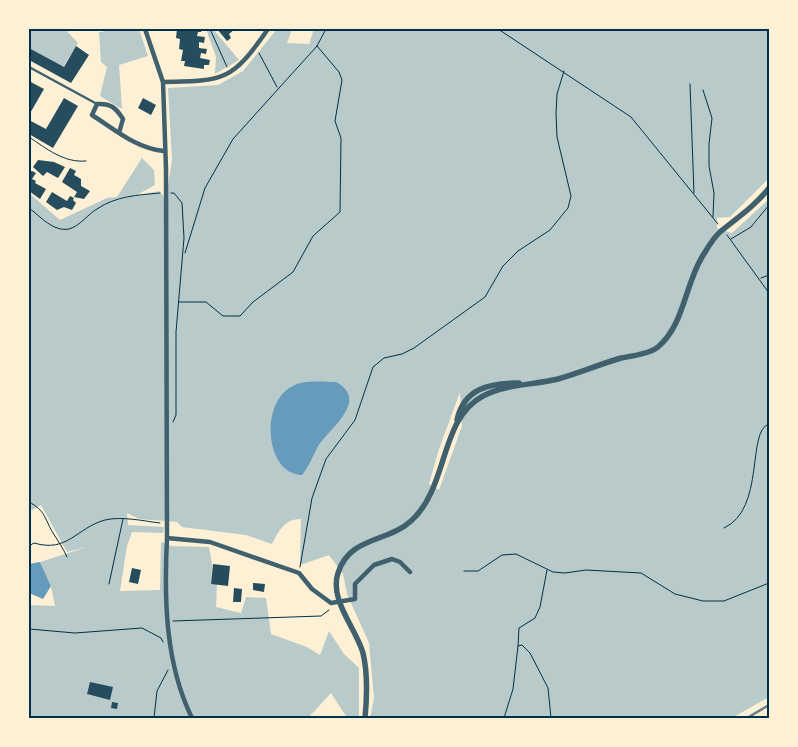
<svg xmlns="http://www.w3.org/2000/svg" width="798" height="747" font-family="'Roboto Condensed',sans-serif">
<style>
.green{fill:#b9caca;fill-rule:evenodd}
.water{fill:#669bbc}
.building{fill:#264d5e}
.lines{fill:none;stroke-linecap:round;stroke-linejoin:round}
.path{stroke:#003049;stroke-width:1}
.service{stroke:#3f606c;stroke-width:2.5}
.minor{stroke:#3f606c;stroke-width:4.5}
.tertiary{stroke:#3f606c;stroke-width:5.5}
.rail{stroke:#657d81;stroke-width:2.5}
.neatline{fill:none;stroke:#003049;stroke-width:2}
</style>
<rect width="100%" height="100%" fill="#fdf0d5"/>
<path class="green" d="M29 29H65L78 43 63 67 29 48Z
M104 29H139L148 56 119 65 122 109 100 96 107 67 101 62 99 32H103Z
M206 29H213L239 60 215 74 216 57Z
M277 29H292L287 43 309 44 314 29H769V173L767 180 730 217 717 218V228L732 233 769 199V697L732 718H370L374 698 369 643 347 594 343 574 329 555 300 565 301 519C284 519 279 531 272 544L246 535 182 527 177 522 139 519 127 513 128 525 164 527 163 533 132 532 127 546 120 591 160 590 161 542 172 546 209 547 212 564 211 583 217 584 216 607 241 613 246 597 266 598 271 634 307 647 320 655 329 631 344 654 359 668V718H347L331 693 308 718H29V605L55 606 51 586 40 562 87 547 67 552 41 505 32 510 29 509V193L60 220 107 198 117 197 142 158 154 170 155 185 135 196 159 191 166 199 172 160 168 88 218 85 243 71ZM460 392 462 426 439 490 429 484 439 449Z"/>
<path class="water" d="M336 382C371 401 327 430 317 448 312 458 309 466 302 475 265 474 260 404 291 387 303 379 322 382 336 382Z
M40 562 51 586 43 599 29 593V564Z"/>
<path class="building" d="M177 29H202L201 32H198L197 36 205 37 204 43 199 42V48L207 49 206 54 201 53 200 58 210 60 209 65H204V69L184 66 185 61H181L183 50 179 49 180 39 176 38Z
M217 29H235L229 34 231 38 227 41Z
M76 46 89 55 71 83 29 60V48L64 67Z
M29 81 44 89 29 115Z
M64 98 78 106 53 148 29 134V120L46 129Z
M143 98 156 105 151 115 138 108Z
M38 160 54 162 65 167 58 178 47 172 43 176 33 167Z
M70 168 76 171 74 175 81 179V186L90 191 84 199 74 197 77 192 62 182Z
M32 171 36 173 32 179 36 181 35 183 46 189 40 199 29 191V172Z
M52 192 67 201 70 196 74 198 73 200 76 203 72 210 64 207 57 210 46 202Z
M213 564 230 566 228 586 211 584Z
M132 568 141 570 138 584 129 582Z
M253 583 265 584 264 592 253 590Z
M234 588 242 589 241 602H233Z
M90 682 113 687 110 700 87 694Z
M112 702 118 703 117 709 111 708Z"/>
<g class="lines">
<path class="path" d="M210 29 227 67
M498 29 631 117 718 224
M259 53 277 87
M690 84 694 193
M703 90 712 118 709 144V166L714 193 713 217
M29 137C47 149 64 163 86 161
M171 193H174L182 203 184 238 176 332V415L173 422
M29 208C40 216 53 232 69 229 80 226 88 214 97 209 116 196 138 195 160 193
M727 235 769 293
M731 239 751 227 769 205
M185 253 205 188 233 139 317 46 326 29
M761 278 769 275
M179 302H206L223 316H240L253 302 293 272 313 236 340 212 341 138 335 121 342 80 339 72 317 46
M29 502C46 511 44 518 53 533 58 541 63 548 67 557
M724 528C766 509 746 430 769 424
M29 546 34 543C68 553 76 528 105 520 122 516 143 521 160 523
M300 567 312 498 326 459 355 420 373 367 384 358 402 354 414 348 485 297 503 266 518 251 550 230 568 208 571 196 557 137 556 114 557 94 564 71
M464 571H478L502 555 516 554 553 572 565 573 586 570 641 573 675 594 703 601H724L769 583
M109 584 123 519
M173 621 321 616 329 610
M29 629 75 633 142 628 161 638 163 642
M518 646 519 628 535 618 540 607 547 570
M154 718 157 691 168 670
M504 718 513 689 518 646 522 645 530 653 548 688 551 718"/>
<path class="service" d="M29 67 97 104"/>
<path class="minor" d="M145 29 163 82 166 169 167 538C164 598 165 663 192 718
M163 82C225 81 232 81 268 29
M119 133 123 119C116 108 111 103 97 104L92 115C114 129 137 149 164 151
M167 538 210 542 299 573 312 589 331 603 355 599V584L374 565 392 559 400 562 410 572"/>
<path class="tertiary" d="M457 420C464 388 490 383 519 383
M365 718C367 697 368 674 363 653 356 628 329 600 338 573 350 536 387 543 411 521 449 487 439 419 483 396 506 384 534 385 558 379 580 373 600 364 621 358 631 356 650 354 658 347 684 325 685 285 702 257 707 249 713 238 720 232 737 218 755 206 769 188"/>
<path class="rail" d="M747 718 769 705"/>
</g>
<rect width="798" height="747" fill="none" stroke="#fdf0d5" stroke-width="60"/>
<rect x="30" y="30" width="738" height="687" class="neatline"/>
</svg>
